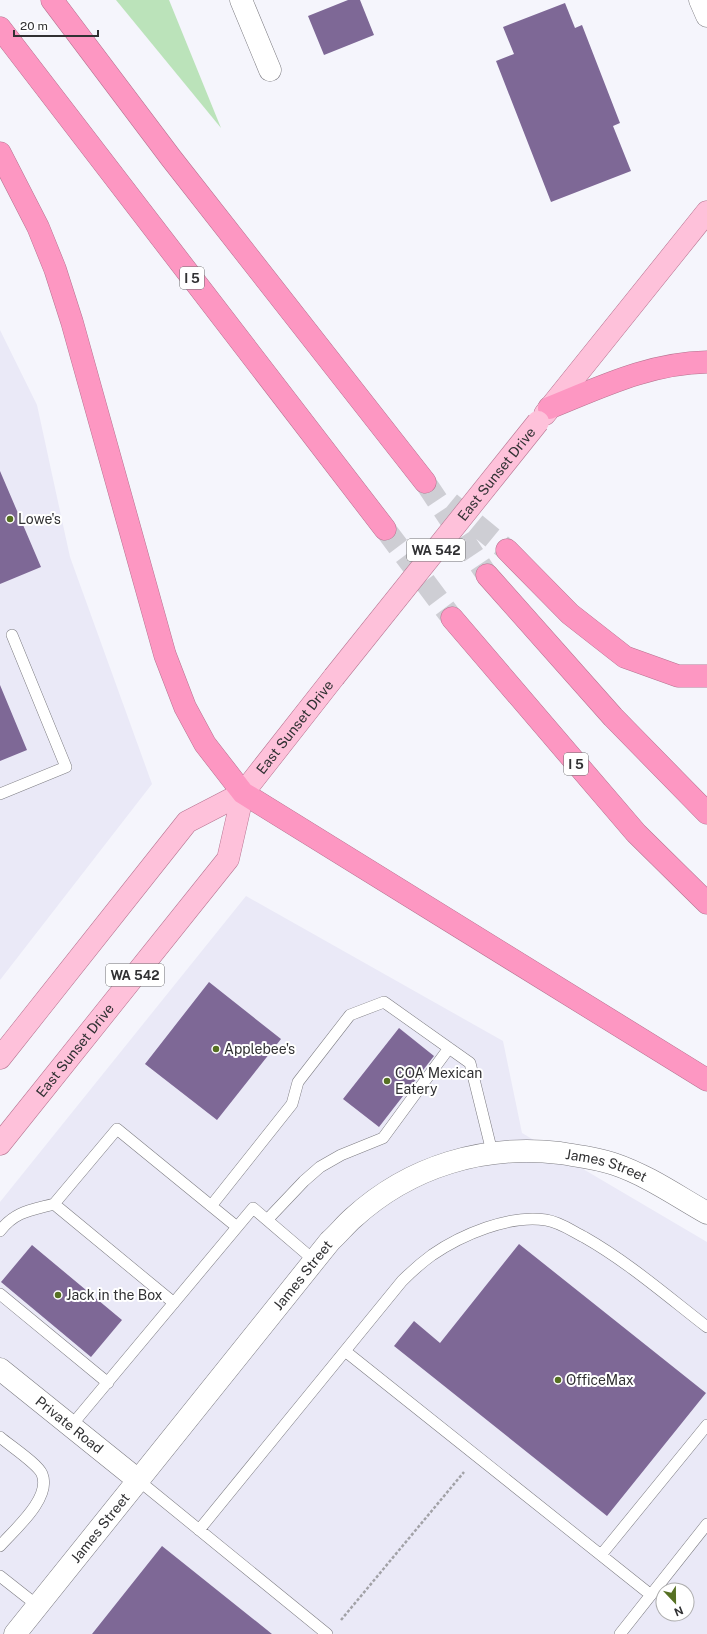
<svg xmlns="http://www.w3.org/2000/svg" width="707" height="1634" font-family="'Public Sans',sans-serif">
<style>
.built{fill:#eae9f7;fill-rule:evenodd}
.green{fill:#bbe3ba}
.building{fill:#7e6896}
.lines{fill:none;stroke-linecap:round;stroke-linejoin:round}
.motorway-tunnel{stroke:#ceced4;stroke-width:22;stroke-dasharray:22 11;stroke-linecap:butt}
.service-casing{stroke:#7d7c82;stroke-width:12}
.minor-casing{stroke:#7d7c82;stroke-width:23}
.tertiary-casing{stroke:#7d7c82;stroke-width:23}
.secondary-casing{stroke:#7d7c82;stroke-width:23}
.primary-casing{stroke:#b67390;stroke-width:23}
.motorway-casing{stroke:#b67390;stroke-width:23}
.path{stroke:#a2a2a7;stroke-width:2.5;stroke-dasharray:3 2;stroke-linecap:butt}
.service{stroke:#fff;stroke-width:11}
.minor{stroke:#fff;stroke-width:22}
.tertiary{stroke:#fff;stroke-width:22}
.secondary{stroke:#fff;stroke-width:22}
.primary{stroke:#fec1da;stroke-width:22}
.motorway{stroke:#fd97c2;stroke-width:22}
.primary-bridge-casing{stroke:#b67390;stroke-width:23;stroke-linecap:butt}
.primary-bridge{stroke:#fec1da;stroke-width:22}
.poi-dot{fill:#567023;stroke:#fff;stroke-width:1.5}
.labels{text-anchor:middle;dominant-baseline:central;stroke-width:4;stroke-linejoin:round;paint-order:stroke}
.shield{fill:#fff;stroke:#6f6f70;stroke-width:1}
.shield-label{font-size:13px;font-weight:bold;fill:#313133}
.street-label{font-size:14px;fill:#313133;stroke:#fff}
.poi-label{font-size:14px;fill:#313133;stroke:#fff;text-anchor:start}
</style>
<rect width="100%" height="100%" fill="#f5f5fc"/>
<path class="built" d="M0 330 37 405 70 557 152 784 0 980Z
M246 896 503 1041 522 1133 707 1242V1634H0V1202ZM663 1590H687V1614H663Z"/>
<path class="green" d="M116 0H169L221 128Z"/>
<path class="building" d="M348 0H360L374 35 324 55 308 16Z
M565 3 575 28 582 25 620 123 613 126 631 171 551 202 496 61 514 54 503 27Z
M0 471 41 567 0 584Z
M0 685 27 750 0 761Z
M209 982 281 1039 217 1120 145 1064Z
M399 1028 434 1056 379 1127 343 1099Z
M519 1244 706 1393 607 1516 394 1346 414 1321 440 1343Z
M32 1245 122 1320 91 1357 1 1282Z
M162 1546 272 1634H92Z"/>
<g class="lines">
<path class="motorway-tunnel" d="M425 482 487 575
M450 503 507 550
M385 529 452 618"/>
<defs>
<path id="service" d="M0 794 66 767 12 635
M211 1206 292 1104 298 1082 350 1015 384 1002 470 1063 492 1152
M267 1220 304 1181 320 1167 341 1155 383 1138 449 1048
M0 1231C15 1211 32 1210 54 1204
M0 1294 108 1383
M174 1303 54 1204 117 1129 237 1227
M345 1351 651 1595
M71 1426 253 1208 315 1261
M0 1437C9 1445 38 1464 42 1474 52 1498 14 1530 0 1546
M138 1480 327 1634
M199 1530 402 1281C411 1272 421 1263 432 1255 461 1235 510 1214 546 1220 560 1222 572 1231 584 1237 628 1262 667 1296 707 1327
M601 1555 707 1425
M0 1576 38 1606
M620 1634 707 1524"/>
<g id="minor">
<path d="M241 0 270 70"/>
<path id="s1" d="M0 1369 138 1480"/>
</g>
<g id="tertiary">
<path id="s2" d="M15 1634 330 1241C338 1234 345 1225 353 1218 410 1166 484 1144 560 1153 578 1156 597 1158 614 1164 647 1175 677 1196 707 1213"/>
</g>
<path id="secondary" d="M700 0 707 16"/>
<g id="primary">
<path d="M545 414 707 212"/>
<path id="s3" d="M0 1058 187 822 243 793 334 677"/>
<path id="s4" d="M0 1144 228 859 243 793"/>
</g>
<path id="motorway" d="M52 0 171 158 425 482
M0 28 385 529
M0 153 38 227 55 269 72 322 165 655 185 707 205 744 243 793 707 1080
M549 408C601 387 650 363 707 362
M507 550 570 614 625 657 678 676H707
M487 575 613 717 707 813
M452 618 636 833 707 903"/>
</defs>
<use href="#service" class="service-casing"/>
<use href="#minor" class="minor-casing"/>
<use href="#tertiary" class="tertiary-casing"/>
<use href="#secondary" class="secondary-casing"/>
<use href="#primary" class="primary-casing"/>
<use href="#motorway" class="motorway-casing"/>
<path class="path" d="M341 1620 464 1472"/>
<use href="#service" class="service"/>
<use href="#minor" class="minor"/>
<use href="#tertiary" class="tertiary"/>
<use href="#secondary" class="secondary"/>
<use href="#primary" class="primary"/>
<use href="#motorway" class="motorway"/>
<defs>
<g id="primary-bridge">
<path id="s5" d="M334 677 538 422"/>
</g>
</defs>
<use href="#primary-bridge" class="primary-bridge-casing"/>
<use href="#primary-bridge" class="primary-bridge"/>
</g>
<g class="poi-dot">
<circle cx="10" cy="519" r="4"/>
<circle cx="216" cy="1049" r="4"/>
<circle cx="387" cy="1081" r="4"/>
<circle cx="58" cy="1295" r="4"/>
<circle cx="558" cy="1380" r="4"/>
</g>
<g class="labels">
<g class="shield">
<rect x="180" y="267" width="24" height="22" rx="3"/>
<rect x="407" y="539" width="58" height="22" rx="3"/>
<rect x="564" y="753" width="24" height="22" rx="3"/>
<rect x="106" y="964" width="58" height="22" rx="3"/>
</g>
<g class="shield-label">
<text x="192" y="278">I 5</text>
<text x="436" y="550">WA 542</text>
<text x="576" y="764">I 5</text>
<text x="135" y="975">WA 542</text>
</g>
<g class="street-label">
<text stroke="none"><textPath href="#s5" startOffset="260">East Sunset Drive</textPath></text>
<text stroke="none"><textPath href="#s3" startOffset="448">East Sunset Drive</textPath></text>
<text stroke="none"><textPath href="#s4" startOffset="120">East Sunset Drive</textPath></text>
<text stroke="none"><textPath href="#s2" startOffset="808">James Street</textPath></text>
<text stroke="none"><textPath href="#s2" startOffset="460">James Street</textPath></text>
<text stroke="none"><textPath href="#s1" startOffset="89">Private Road</textPath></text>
<text stroke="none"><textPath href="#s2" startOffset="136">James Street</textPath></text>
</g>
<g class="poi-label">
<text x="18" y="519">Lowe's</text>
<text x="224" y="1049">Applebee's</text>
<text x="395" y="1073">COA Mexican<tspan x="395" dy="16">Eatery</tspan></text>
<text x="66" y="1295">Jack in the Box</text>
<text x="566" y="1380">OfficeMax</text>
</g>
</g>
<g transform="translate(675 1602) rotate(158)"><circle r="19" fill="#ffffff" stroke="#adadad"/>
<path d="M0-3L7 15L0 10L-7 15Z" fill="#567023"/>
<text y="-6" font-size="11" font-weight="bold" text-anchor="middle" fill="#313133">N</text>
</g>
<path d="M14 30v6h84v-6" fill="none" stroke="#313133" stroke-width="2"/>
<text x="20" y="30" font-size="12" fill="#313133" stroke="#ffffff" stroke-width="3" paint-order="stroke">20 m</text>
</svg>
